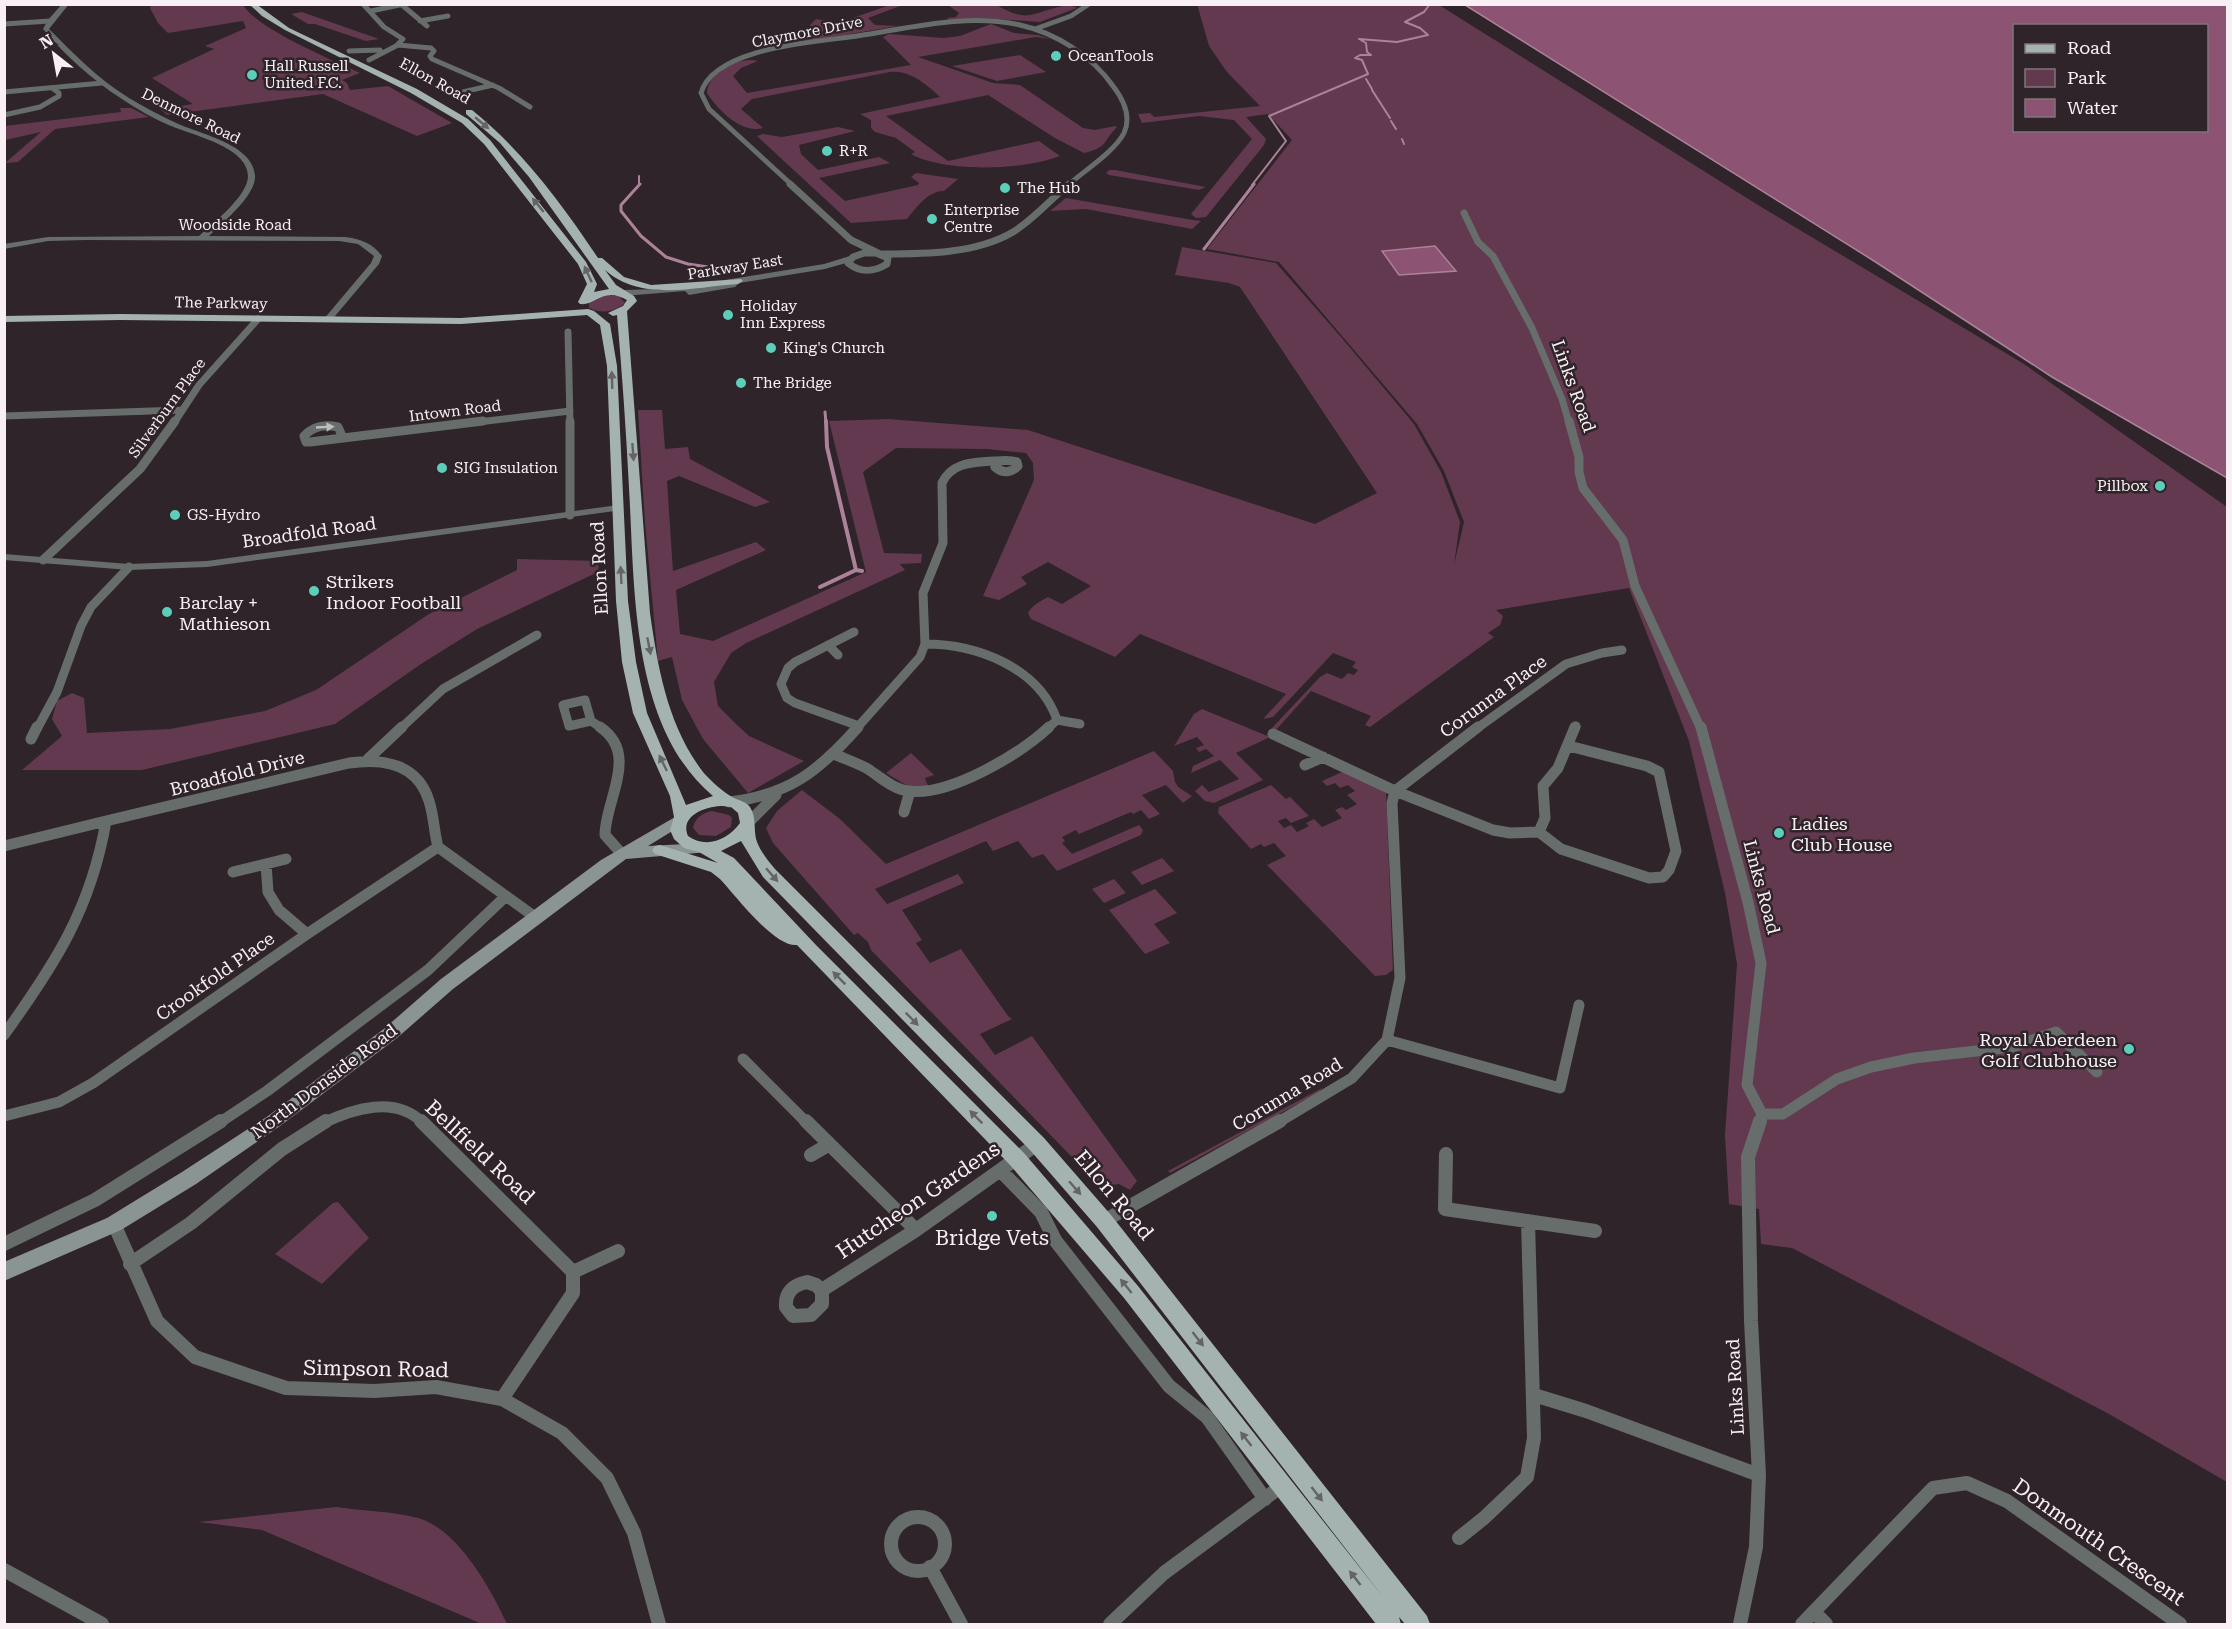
<svg xmlns="http://www.w3.org/2000/svg" width="2232" height="1629" font-family="'Roboto Serif',serif">
<style>
.green{fill:#62394f}
.water{fill:#8c5373;stroke:#ac829a;stroke-width:1.5;fill-rule:evenodd}
.lines{fill:none;stroke-linecap:round;stroke-linejoin:round}
.stream-far2{stroke:#ac829a;stroke-width:2}
.stream-far1{stroke:#ac829a;stroke-width:3}
.stream{stroke:#ac829a;stroke-width:4}
.minor-far4{stroke:#666d6b;stroke-width:5}
.minor-far3{stroke:#666d6b;stroke-width:7}
.minor-far2{stroke:#666d6b;stroke-width:9}
.minor-far1{stroke:#666d6b;stroke-width:11}
.minor{stroke:#666d6b;stroke-width:14}
.tertiary{fill:#666d6b;fill-rule:evenodd}
.secondary{fill:#8a9492;fill-rule:evenodd}
.primary{fill:#a5b3b0;fill-rule:evenodd}
.oneway{fill:#646466}
.oneway2{fill:#bebcbd}
.poi-dot{fill:#5cceba;stroke:#2f2429;stroke-width:2}
.labels{text-anchor:middle;dominant-baseline:central;stroke-width:5;stroke-linejoin:round;paint-order:stroke}
.far-street-label{font-size:15px;fill:#f8f0f4;stroke:#2f2429}
.far-poi-label{font-size:15px;fill:#f8f0f4;stroke:#2f2429;text-anchor:start}
.street-label{font-size:18px;fill:#f8f0f4;stroke:#2f2429}
.poi-label{font-size:18px;fill:#f8f0f4;stroke:#2f2429;text-anchor:start}
.near-street-label{font-size:21px;fill:#f8f0f4;stroke:#2f2429}
.near-poi-label{font-size:21px;fill:#f8f0f4;stroke:#2f2429}
</style>
<rect width="100%" height="100%" fill="#2f2429"/>
<path class="green" d="M152 4 243 5C258 29 332 60 360 73L342 80 347 83 350 90 388 86 452 123 417 136 323 94 167 115 160 109 193 104 152 78 214 49 205 46 246 28 243 21 168 33 158 23 150 8Z
M1197 4 1439 5 1758 205 2024 364 2227 507V1482L2109 1414 1792 1248 1761 1244 1759 1209 1729 1204 1725 1135 1737 964 1725 893 1689 741 1629 588 1496 610 1503 616 1500 625 1488 633 1494 637 1370 727 1365 725 1371 716 1311 691 1275 731 1272 728 1320 677 1327 673 1342 679 1348 673 1354 675 1358 670 1352 667 1356 662 1333 653 1273 717 1263 719 1286 694 1140 634 1115 657 1031 619 1028 613C1032 605 1041 601 1048 597L1062 604 1091 586 1048 562 1021 577 1027 584 999 600 983 596 1034 480 1033 463 1026 453 987 449 896 448 863 472 884 553 922 554 921 563 900 564 905 570 746 643 731 653 714 682 718 706 735 723 749 736 804 761 748 793 703 739 682 700 672 657 658 661 645 523 638 410H662L665 449 688 447 690 459 770 502 755 507 679 476 667 481 673 571 756 542 766 550 676 590 680 634 713 641 866 572 829 421 888 419 1028 430 1315 524 1377 493 1240 287 1229 283 1175 275 1182 247 1276 263 1341 337 1414 424 1441 472 1460 522 1454 565 1464 522 1444 471 1417 424 1279 262 1207 249 1292 140 1268 114 1246 117 1266 139 1264 145 1206 217 1196 218 1191 214 1252 139 1234 120 1199 116 1142 123 1138 114 1150 113 1154 117 1260 106 1227 72 1209 46Z
M890 5H934L900 6 868 18 875 25 898 26 790 44 786 41 807 37 810 25 816 19 838 23Z
M948 5H1000L998 6C1008 11 1018 17 1030 15 1044 13 1065 1 1077 8L1040 22 982 18 949 20 947 18 956 17 959 13Z
M302 12 379 39 366 41 315 24H308L291 14Z
M991 24 1014 33 1038 35 1050 39 1036 37 918 57 993 83 1020 85 1083 128 1095 130 1115 126 1117 127C1102 142 1109 147 1084 153L1055 138 988 95 886 116 948 161 1039 141 1060 156C1025 170 945 173 911 154L915 152 896 138 875 132 871 128V120L860 114 940 97C926 84 910 70 890 72L752 99 741 109 763 128C741 134 718 110 707 93 708 72 739 56 758 61L741 68 733 76 747 93 911 65 883 37 889 34 944 38 960 36Z
M1020 55 1046 72 997 81 952 66Z
M120 108H131L149 117 55 129 18 162 5 163 41 132 5 140V126L121 112Z
M838 127 855 131 799 145 801 154 818 170 879 157 890 163 819 178 845 201 918 185 919 183 911 177 916 173 958 179 944 191C929 190 916 208 907 219L851 223 757 136 763 134 782 137Z
M1109 170H1115L1206 187 1199 190 1109 175 1106 173Z
M1066 198 1193 220 1201 221 1192 229 1086 209 1050 211Z
M608 295 619 296 625 303C615 312 601 314 589 308V302Z
M517 559 599 561 598 572 477 629 421 664 335 724 142 770H22L62 736 52 719 57 701 72 693 84 698 87 733 170 729 265 711 316 690 429 614 517 570Z
M1202 709 1270 737 1236 753 1263 780 1214 803 1205 801 1195 791 1202 785 1209 792 1239 779 1220 760 1191 773 1193 766 1214 756 1206 749 1199 752 1196 748 1204 745 1197 737 1174 746 1194 714Z
M1154 751 1173 771 1175 782 1178 787 1192 796 1183 803 1166 785 1142 795 1160 814 1149 819 1141 810 1133 814 1131 812 1079 834 1076 830 1062 837 1065 841 1062 843 1072 854 1139 825 1143 830 1141 835 1057 871 1043 854 1032 858 1018 841 993 851 986 841 875 889 887 904 958 874 964 883 902 910 922 940 916 943 930 963 961 949 1008 1016 1012 1019 980 1034 995 1055 1032 1036 1137 1181 1130 1190 1119 1184 1101 1187 871 950 868 942 858 933 854 935 773 843 766 828 777 811 802 790 840 819 886 864Z
M911 753 934 775 925 778 928 786 909 787 886 773Z
M1342 772 1386 790 1393 970 1386 975 1375 976 1267 865 1286 856 1274 843 1264 847 1261 844 1251 849 1218 813 1219 807 1271 785 1286 799 1290 797 1309 816 1291 823 1286 818 1278 821 1284 828 1291 825 1297 832 1309 826 1306 823 1314 819 1322 827 1342 818 1335 810 1342 807 1346 810 1357 804 1347 795 1355 791 1348 785 1340 788 1335 783 1327 786 1322 781Z
M712 811 729 815 732 818 731 827 716 836 699 835 693 828C695 817 703 813 712 811Z
M1162 858 1174 871 1142 885 1131 872Z
M1114 879 1126 893 1104 903 1092 889Z
M1155 889 1177 913 1154 924 1170 943 1145 954 1109 910Z
M1322 1088 1318 1093 1170 1173 1168 1171Z
M338 1202 369 1238 322 1284 275 1254 333 1203Z
M336 1507C362 1511 393 1511 418 1518 458 1529 491 1589 507 1624H482L262 1530 199 1522Z"/>
<path class="water" d="M1465 5H2227V478L2052 377 1874 261ZM2014 26H2206V130H2014Z
M1435 246 1456 271 1399 275 1382 251Z"/>
<g class="lines">
<path class="stream-far2" d="M1371 55 1367 52 1366 43 1359 39 1397 42 1428 35 1420 28 1405 22 1424 12 1430 4
M1366 79 1372 89
M1372 90 1390 118
M1391 121 1396 129
M1402 139 1404 144
M639 185V176
M1252 185 1286 141 1269 116 1368 74 1362 60 1355 58 1360 55H1371"/>
<path class="stream-far1" d="M640 184 621 205V211L641 236 666 257 688 264 742 272
M1204 249 1254 184
M825 412 826 423"/>
<path class="stream" d="M826 421 827 447 856 570 862 571
M820 587 856 570"/>
<path class="minor-far4" d="M363 4 384 27 403 39 396 46 369 60
M402 5 427 26
M371 11 404 4
M420 21 448 16
M4 24 50 21
M1035 29 1071 16 1089 4
M398 45 431 48 434 51 430 56 432 59 499 88 530 107
M349 51 380 50
M4 92 102 83
M463 92 493 85
M4 115 40 107 59 96V93L52 88
M792 185 709 109 701 93C714 47 817 42 857 36 910 28 966 13 1020 25 1056 33 1092 56 1113 86 1123 99 1132 116 1124 133 1115 151 1084 171 1068 185"/>
<path class="minor-far3" d="M790 184 851 240 880 254
M1464 213 1478 242 1493 256 1532 328 1562 399 1569 423
M864 253H876L888 258 887 264C874 272 860 273 848 263L853 257Z
M882 254C924 254 976 254 1013 232 1033 220 1051 199 1069 184
M568 332 570 423
M4 416 181 410
M174 423 199 385 258 319
M470 423 570 411"/>
<path class="minor-far2" d="M570 421V515
M1569 421 1579 457V472L1583 488 1623 540 1635 586 1701 729
M343 438 338 427C325 424 313 426 304 436L306 442H310L483 421
M43 560 140 469 175 421
M854 632 795 662 788 668 781 684 787 698 795 703 859 726
M925 644C976 644 1039 667 1057 720L1047 729
M828 645 838 655
M585 700 591 721 569 726 563 705Z
M1057 720 1080 724
M591 721 603 729
M37 729 57 692 81 626 91 607 129 567
M400 729 443 689 537 635
M856 729 920 657 925 644 923 593 943 543 942 483C952 462 972 463 993 461 1002 461 1009 459 1017 462L1018 466C1011 473 1003 474 995 467L999 461
M1476 729 1566 664 1602 653 1622 650
M1575 729 1576 726"/>
<path class="minor-far1" d="M600 727C640 754 605 800 605 835L622 854
M1701 727 1748 902 1761 963 1747 1085 1762 1114
M1273 734 1395 791 1493 830 1510 833 1539 832 1545 818 1543 786 1558 768 1575 727
M31 739 37 727
M834 754C845 759 857 763 868 769 880 777 893 789 908 791 949 797 1020 754 1049 727
M368 759 402 727
M1305 765 1323 757
M1395 791 1478 727
M729 802C789 795 819 771 858 727
M904 812 910 791
M747 824 776 795
M1539 832 1561 849 1649 878 1663 877 1669 870 1676 851 1659 772 1647 766 1569 746
M4 846 106 821
M266 864 268 892 279 910 307 934
M233 872 286 859
M4 1035C55 964 91 909 106 821L349 763C383 758 418 764 429 801 434 816 434 832 438 847L535 917
M1387 1040 1560 1088 1579 1005
M743 1059 807 1123
M1762 1114H1783L1837 1079 1871 1067 1914 1058 2012 1047 2056 1032 2097 1072
M4 1116 59 1102 93 1083 307 934 438 847
M219 1123 267 1091 428 970 505 897
M323 1123C353 1109 395 1095 423 1123
M1277 1123 1352 1078 1387 1040 1400 978 1392 803 1395 791
M1759 1123 1762 1114"/>
<path class="minor" d="M421 1121 573 1272V1293L502 1399
M806 1121 916 1230
M1446 1154 1445 1209 1595 1231
M811 1155 828 1145
M1001 1171 1041 1212 1055 1240 1169 1386 1207 1417 1265 1499
M1104 1221 1280 1121
M114 1224 157 1321 195 1357 286 1388 374 1391 436 1387 502 1399 562 1433 607 1478 634 1533 659 1624
M4 1244 95 1200 221 1121
M130 1264 191 1223 282 1149 326 1121
M573 1272 618 1251
M807 1282 816 1285 822 1291V1304L811 1315 793 1316 786 1307C785 1292 793 1285 807 1282Z
M822 1290 916 1230 1037 1144
M1534 1395 1586 1411 1759 1475
M891 1544a27 27 0 1 1 54 0a27 27 0 1 1-54 0Z
M1459 1538 1484 1518 1527 1477 1534 1438 1528 1221
M930 1567 961 1624
M4 1570 102 1624
M1815 1613 1826 1624
M1110 1624 1164 1573 1283 1485
M1740 1624 1756 1547 1759 1475 1751 1321 1748 1157 1760 1121
M1802 1624 1933 1488 1967 1483 2007 1501 2180 1624"/>
<path class="tertiary" d="M62 4H69L49 29C74 54 98 79 129 98 144 107 159 115 174 122 198 134 252 143 255 175 257 195 222 223 209 236L345 237C361 239 372 243 382 256L379 264 330 322 323 320 371 263 374 256 358 244 339 241 86 240 48 241 4 249V244L48 237 199 236C213 223 248 196 248 176 248 147 192 135 171 126 154 119 137 109 122 99 92 80 66 56 43 29L48 20Z
M850 256 854 259 853 261 825 269 739 283 735 287 689 295 685 291 623 296 619 293 623 290 659 289 698 284 702 287 721 284 725 280 824 264Z
M618 505 622 506V510L207 567 129 570 4 560V554L129 564 207 561Z"/>
<path class="secondary" d="M682 813 690 818 687 822 648 846 704 843 709 844 712 848 709 852 626 859 453 989 397 1038 280 1126 196 1184 121 1230 4 1281V1262L107 1218 182 1172 268 1116 385 1028 441 979 601 860Z"/>
<path class="primary" d="M249 4H256L289 28 417 89 468 119 490 140 586 262 597 284 594 292 609 289 529 177 500 143 466 114V110H472C522 150 562 204 598 258H602L624 277 651 285 741 279 743 281 738 284C694 287 641 302 605 270L616 285 634 296 637 301 627 311 650 613C658 669 668 726 703 772 710 780 724 793 734 798 740 801 745 801 750 807 757 818 753 831 757 842 761 852 768 861 775 869L1044 1138 1111 1215 1427 1616 1430 1624H1405L1399 1617 1401 1624H1376L1124 1298 1010 1165 797 945C774 947 736 896 720 879L711 872 655 854 652 850 655 846 660 845 718 863 699 852 684 848 674 839 670 830 674 817 670 796 633 713 622 662 616 601 607 366 600 325 587 315 461 324 120 320 4 322V316L120 314 461 318 588 309 594 311 610 324 617 366 628 601 636 662 647 713 686 805 713 796C630 726 635 588 629 488 626 430 622 372 617 315L613 316 608 313 623 306 627 300C603 286 596 306 580 304L578 302 587 284 578 264 484 144 462 123 411 93 285 30 262 16ZM723 806 731 807 738 813 740 823C728 840 706 849 688 836 679 815 707 806 723 806ZM741 841 763 877 1030 1150 1097 1227 1383 1597 1138 1286 1024 1153 816 945 734 858 721 851Z"/>
</g>
<defs><path id="oneway-solid" d="M-6-.8H1V-3.2L6.5 0L1 3.2V.8H-6Z" transform="scale(1.5)"/></defs>
<g class="oneway">
<use href="#oneway-solid" transform="translate(482 123) rotate(40)"/>
<use href="#oneway-solid" transform="translate(538 205) rotate(-129)"/>
<use href="#oneway-solid" transform="translate(588 274) rotate(-115)"/>
<use href="#oneway-solid" transform="translate(612 380) rotate(-92)"/>
<use href="#oneway-solid" transform="translate(633 452) rotate(86)"/>
<use href="#oneway-solid" transform="translate(621 575) rotate(-93)"/>
<use href="#oneway-solid" transform="translate(649 646) rotate(79)"/>
<use href="#oneway-solid" transform="translate(663 763) rotate(-116)"/>
<use href="#oneway-solid" transform="translate(772 875) rotate(49)"/>
<use href="#oneway-solid" transform="translate(839 978) rotate(-135)"/>
<use href="#oneway-solid" transform="translate(912 1019) rotate(45)"/>
<use href="#oneway-solid" transform="translate(976 1117) rotate(-135)"/>
<use href="#oneway-solid" transform="translate(1075 1188) rotate(49)"/>
<use href="#oneway-solid" transform="translate(1126 1286) rotate(-129)"/>
<use href="#oneway-solid" transform="translate(1198 1339) rotate(52)"/>
<use href="#oneway-solid" transform="translate(1246 1439) rotate(-128)"/>
<use href="#oneway-solid" transform="translate(1317 1494) rotate(52)"/>
<use href="#oneway-solid" transform="translate(1355 1578) rotate(-128)"/>
</g>
<use class="oneway2" href="#oneway-solid" transform="translate(325 427) rotate(-3)"/>
<g class="poi-dot">
<circle cx="1056" cy="56" r="6"/>
<circle cx="252" cy="75" r="6"/>
<circle cx="827" cy="151" r="6"/>
<circle cx="1005" cy="188" r="6"/>
<circle cx="932" cy="219" r="6"/>
<circle cx="728" cy="315" r="6"/>
<circle cx="771" cy="348" r="6"/>
<circle cx="741" cy="383" r="6"/>
<circle cx="442" cy="468" r="6"/>
<circle cx="2160" cy="486" r="6"/>
<circle cx="175" cy="515" r="6"/>
<circle cx="314" cy="591" r="6"/>
<circle cx="167" cy="612" r="6"/>
<circle cx="1779" cy="833" r="6"/>
<circle cx="2129" cy="1049" r="6"/>
<circle cx="992" cy="1216" r="6"/>
</g>
<g class="labels">
<g class="far-street-label">
<text transform="translate(807 32) rotate(-11)">Claymore Drive</text>
<text transform="translate(435 81) rotate(29)">Ellon Road</text>
<text transform="translate(191 116) rotate(26)">Denmore Road</text>
<text x="235" y="225">Woodside Road</text>
<text transform="translate(735 267) rotate(-9)">Parkway East</text>
<text transform="translate(221 303) rotate(1)">The Parkway</text>
<text transform="translate(167 408) rotate(-54)">Silverburn Place</text>
<text transform="translate(455 411) rotate(-7)">Intown Road</text>
</g>
<g class="far-poi-label">
<text x="1068" y="56">OceanTools</text>
<text x="264" y="66">Hall Russell<tspan x="264" dy="17">United F.C.</tspan></text>
<text x="839" y="151">R+R</text>
<text x="1017" y="188">The Hub</text>
<text x="944" y="210">Enterprise<tspan x="944" dy="17">Centre</tspan></text>
<text x="740" y="306">Holiday<tspan x="740" dy="17">Inn Express</tspan></text>
<text x="783" y="348">King's Church</text>
<text x="753" y="383">The Bridge</text>
<text x="454" y="468">SIG Insulation</text>
<text x="2148" y="486" text-anchor="end">Pillbox</text>
<text x="187" y="515">GS-Hydro</text>
</g>
<g class="street-label">
<text transform="translate(1574 386) rotate(70)">Links Road</text>
<text transform="translate(309 532) rotate(-8)">Broadfold Road</text>
<text transform="translate(599 568) rotate(-93)">Ellon Road</text>
<text transform="translate(1493 696) rotate(-36)">Corunna Place</text>
<text transform="translate(237 773) rotate(-14)">Broadfold Drive</text>
<text transform="translate(1762 887) rotate(75)">Links Road</text>
<text transform="translate(215 976) rotate(-35)">Crookfold Place</text>
<text transform="translate(324 1081) rotate(-37)">North Donside Road</text>
<text transform="translate(1287 1094) rotate(-31)">Corunna Road</text>
<text transform="translate(1735 1387) rotate(-93)">Links Road</text>
</g>
<g class="poi-label">
<text x="326" y="581">Strikers<tspan x="326" dy="21">Indoor Football</tspan></text>
<text x="179" y="602">Barclay +<tspan x="179" dy="21">Mathieson</tspan></text>
<text x="1791" y="823">Ladies<tspan x="1791" dy="21">Club House</tspan></text>
<text x="2117" y="1039" text-anchor="end">Royal Aberdeen<tspan x="2117" dy="21">Golf Clubhouse</tspan></text>
</g>
<g class="near-street-label">
<text transform="translate(480 1152) rotate(43)">Bellfield Road</text>
<text transform="translate(1114 1195) rotate(50)">Ellon Road</text>
<text transform="translate(918 1200) rotate(-34)">Hutcheon Gardens</text>
<text transform="translate(376 1369) rotate(1)">Simpson Road</text>
<text transform="translate(2099 1542) rotate(35)">Donmouth Crescent</text>
</g>
<g class="near-poi-label">
<text x="992" y="1238">Bridge Vets</text>
</g>
</g>
<rect width="2232" height="1629" fill="none" stroke="#f8f0f4" stroke-width="12"/>
<rect x="2013" y="24" width="195" height="108" fill="#2f2429" stroke="#7f767a" stroke-width="1.5"/>
<rect x="2025" y="44" width="30" height="9" fill="#a5b3b0" stroke="#7f767a" stroke-width="1.5"/>
<text x="2067" y="54" font-size="18" fill="#f8f0f4">Road</text>
<rect x="2025" y="69" width="30" height="18" fill="#62394f" stroke="#7f767a" stroke-width="1.5"/>
<text x="2067" y="84" font-size="18" fill="#f8f0f4">Park</text>
<rect x="2025" y="99" width="30" height="18" fill="#8c5373" stroke="#7f767a" stroke-width="1.5"/>
<text x="2067" y="114" font-size="18" fill="#f8f0f4">Water</text>
<g transform="translate(54 54) rotate(329)" stroke="#2f2429" stroke-width="4.5" paint-order="stroke">
<path d="M0-4.5L10 22L0 15L-10 22Z" fill="#f8f0f4"/>
<text y="-9" font-size="16" font-weight="bold" text-anchor="middle" fill="#f8f0f4">N</text>
</g>
</svg>
